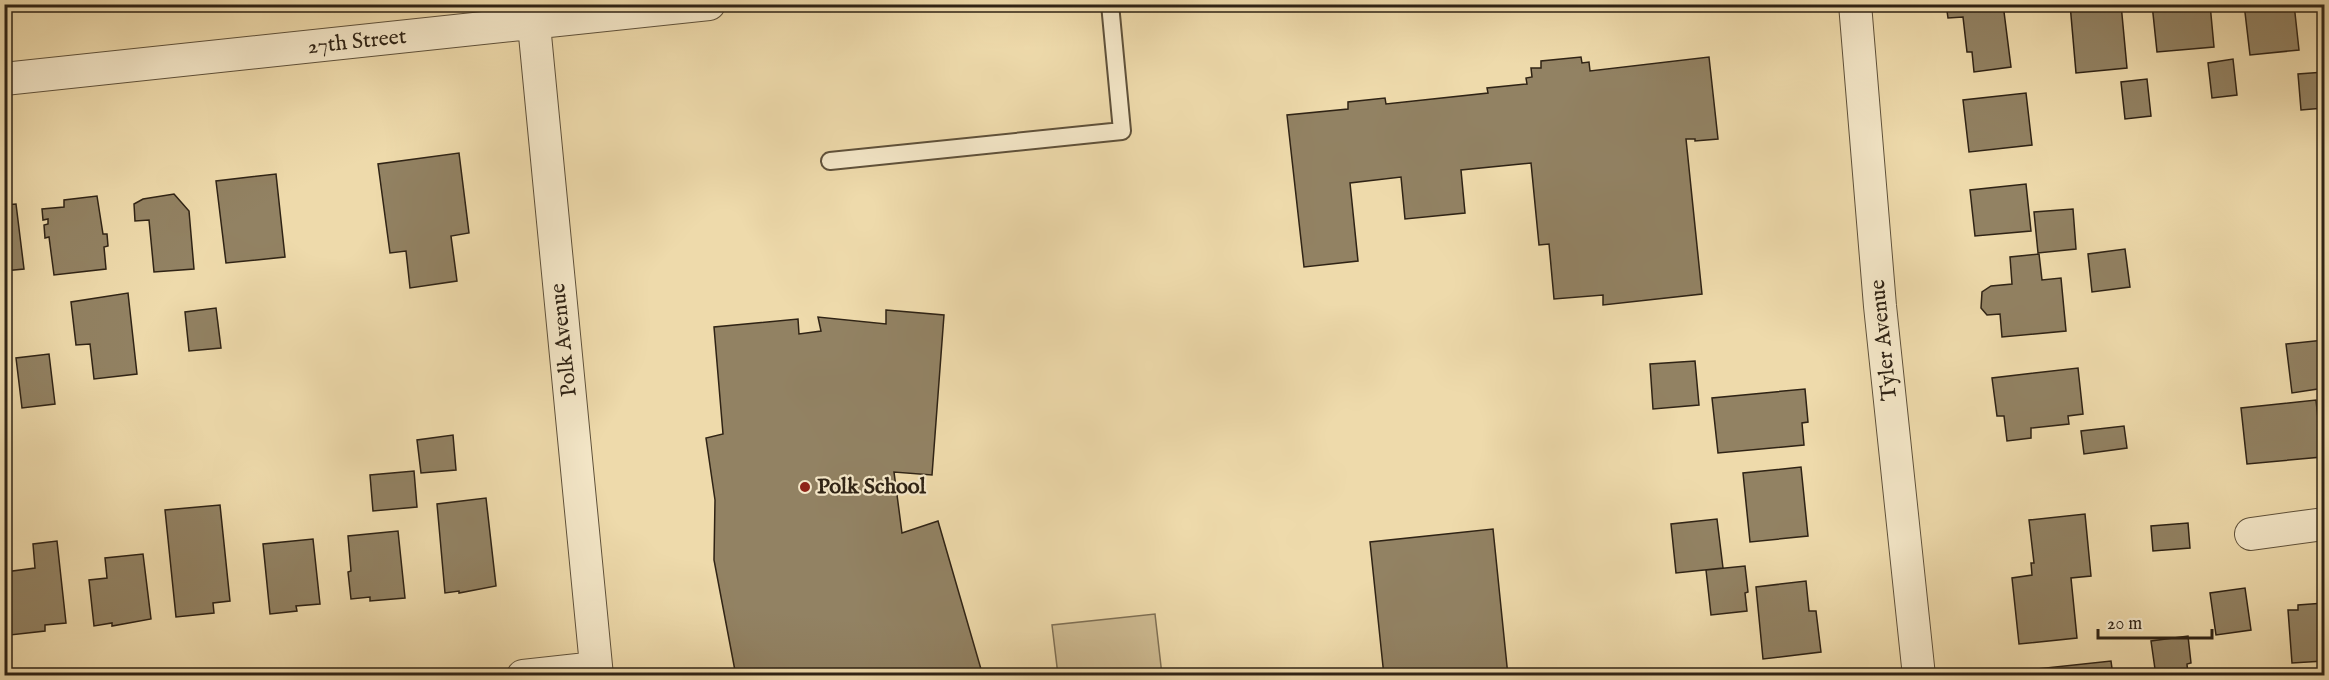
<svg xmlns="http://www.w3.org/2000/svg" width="2329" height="680" font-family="'IM FELL English',serif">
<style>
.green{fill:#cebb92;stroke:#7e6f54;stroke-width:1.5}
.building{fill:#928263;stroke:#2f2315;stroke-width:1.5}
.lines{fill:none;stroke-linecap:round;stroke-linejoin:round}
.lane-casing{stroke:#5f513a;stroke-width:20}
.street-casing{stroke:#5f513a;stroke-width:34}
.lane{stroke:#f4e7c8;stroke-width:16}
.street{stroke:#f4e7c8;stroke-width:32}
.poi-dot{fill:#8f2418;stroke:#f4e7c8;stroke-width:2}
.labels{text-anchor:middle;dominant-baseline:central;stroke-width:4.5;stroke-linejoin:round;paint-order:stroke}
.street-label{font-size:22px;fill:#2f2315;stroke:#f4e7c8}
.poi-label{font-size:22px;font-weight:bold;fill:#2f2315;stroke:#f4e7c8;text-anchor:start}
</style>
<rect width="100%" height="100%" fill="#eedaab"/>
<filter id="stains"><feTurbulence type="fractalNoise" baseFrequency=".00333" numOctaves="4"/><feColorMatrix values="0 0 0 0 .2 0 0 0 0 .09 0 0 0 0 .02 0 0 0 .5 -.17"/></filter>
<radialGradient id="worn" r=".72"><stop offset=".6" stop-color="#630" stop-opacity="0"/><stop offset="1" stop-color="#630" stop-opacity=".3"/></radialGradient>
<path class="green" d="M1155 614 1162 675H1058L1052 625Z"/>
<path class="building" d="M1946 4H2003L2011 67 1974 72 1972 52H1967L1963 17 1948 18Z
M2070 4H2121L2127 68 2076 73Z
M2152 4H2210L2214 47 2157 52Z
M2244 4H2294L2299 50 2250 55Z
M1581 57 1582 63 1589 62 1590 71 1709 57 1718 139 1695 141V139H1686L1702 294 1603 305V295L1554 299 1549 244 1539 245 1531 163 1461 170 1465 213 1405 219 1401 177 1350 183 1358 261 1304 267 1287 115 1348 109V102L1385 98 1386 104 1488 93 1487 88 1527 84 1526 78 1532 77 1531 68H1541V61Z
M2233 59 2237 95 2212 98 2208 63Z
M2324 72V108L2301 110 2298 74Z
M2147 79 2151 116 2125 119 2121 82Z
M2026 93 2032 145 1969 152 1963 100Z
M459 153 469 233 451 236 457 281 410 288 406 251 390 253 378 164Z
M276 174 285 257 226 263 216 181Z
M2026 184 2031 231 1975 236 1970 190Z
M174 194 189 211 194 269 154 272 149 220 135 221 134 204 143 199Z
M97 196 103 234H107L108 246 104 247 106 269 54 275 49 237 45 238 44 225 48 224V219L43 220 42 209 64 207V200Z
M16 204 24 269 4 271V205Z
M2073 209 2076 249 2038 253 2034 212Z
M2125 249 2130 287 2092 292 2088 254Z
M2039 254 2042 280 2061 278 2066 331 2002 337 2000 314 1987 315 1981 308 1982 292 1991 286 2012 284 2010 257Z
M128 293 137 374 94 379 90 344 76 345 71 302Z
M216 308 221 348 189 351 185 312Z
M886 310 944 315 932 475 894 472 902 533 938 521 983 676H736L714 560 715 500 706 438 723 434 714 327 798 319 799 334 821 331 818 317 886 324Z
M2324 340V388L2292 393 2286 344Z
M49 354 55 404 22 408 16 358Z
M1695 361 1699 405 1653 409 1650 364Z
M2078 368 2083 414 2068 416 2069 424 2031 428V438L2007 441 2004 416H1997L1992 378Z
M1805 389 1808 422 1802 423 1804 445 1718 453 1712 398Z
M2316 400 2322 457 2247 464 2241 408Z
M2124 426 2127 448 2084 454 2081 431Z
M453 435 456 470 421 473 417 440Z
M1801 467 1808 536 1750 542 1743 473Z
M414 471 417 507 373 511 370 475Z
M486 498 496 586 459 593V591L445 593 437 504Z
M220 505 230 601 213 603 214 613 176 617 165 510Z
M2085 514 2091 576 2071 578 2077 638 2019 644 2012 578 2032 575 2031 563H2034L2029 520Z
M1717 519 1723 568 1676 573 1671 524Z
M2188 523 2190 548 2153 551 2151 526Z
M1493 529 1508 676H1384L1370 542Z
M398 531 405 598 370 601V597L351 599 348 572 351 571 348 536Z
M313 539 320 604 296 606 297 611 270 614 263 544Z
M57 541 66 623 45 625V631L10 635 9 626H11L5 572 35 568 33 544Z
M143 554 151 619 112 626V623L94 626 89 580 107 578 105 558Z
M1745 566 1748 592 1745 593 1747 611 1711 615 1706 570Z
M1806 581 1809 611H1816L1821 652 1763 659 1756 587Z
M2245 588 2251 630 2216 635 2210 593Z
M2324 603V661L2292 663 2288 610H2298V605Z
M2188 636 2191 663 2187 664 2188 676H2156L2151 641Z
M2111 661 2113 676H2018L2017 671Z"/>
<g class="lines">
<defs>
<path id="lane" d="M830 161 1122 131 1110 4"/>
<path id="street" d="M532 4 597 676
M1855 4 1880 306 1919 676
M4 79 709 4
M2251 534 2324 524
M523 676 596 668"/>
</defs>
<use href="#lane" class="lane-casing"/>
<use href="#street" class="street-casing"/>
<use href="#lane" class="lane"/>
<use href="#street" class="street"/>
</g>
<circle class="poi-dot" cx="805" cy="487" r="6"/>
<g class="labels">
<g class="street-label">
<text transform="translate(357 42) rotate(-6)">27th Street</text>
<text transform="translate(564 340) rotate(-96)">Polk Avenue</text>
<text transform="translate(1884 340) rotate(-96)">Tyler Avenue</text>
</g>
<g class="poi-label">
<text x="817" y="487">Polk School</text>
</g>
</g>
<rect width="2329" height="680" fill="none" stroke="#eedaab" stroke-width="24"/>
<rect x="6" y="6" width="2317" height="668" fill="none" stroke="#2f2315" stroke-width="3"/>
<rect x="12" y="12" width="2305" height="656" fill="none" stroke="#2f2315" stroke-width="1.5"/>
<path d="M2098 629v9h114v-9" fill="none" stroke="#2f2315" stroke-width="3"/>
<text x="2107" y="629" font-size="18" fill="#2f2315" stroke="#f4e7c8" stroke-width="4.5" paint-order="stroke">20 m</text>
<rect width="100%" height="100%" filter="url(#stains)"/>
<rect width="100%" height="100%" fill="url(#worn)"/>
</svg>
